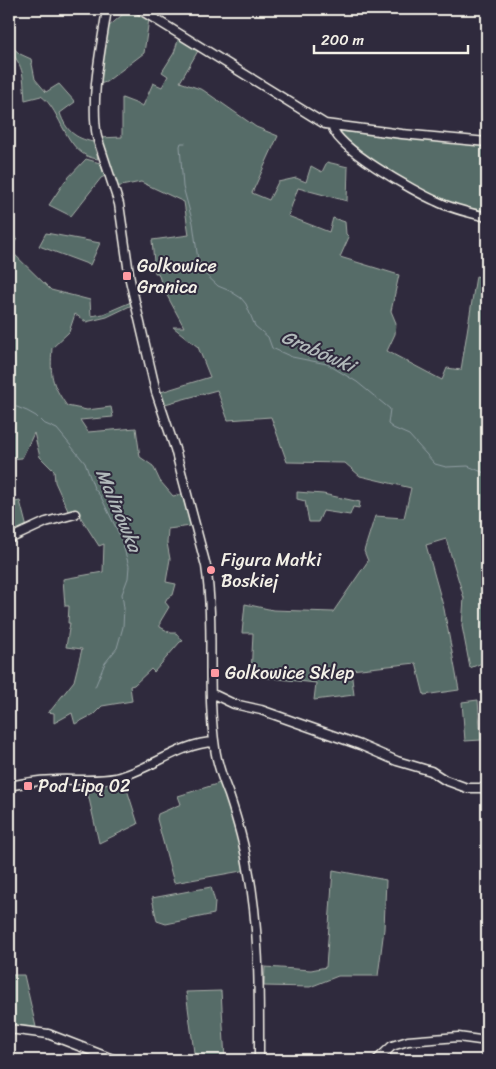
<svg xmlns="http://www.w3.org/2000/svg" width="496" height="1069" font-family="Sriracha,sans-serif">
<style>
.green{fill:#576c67;stroke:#a6aea8}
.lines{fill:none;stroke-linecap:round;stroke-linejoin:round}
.stream{stroke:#8f9da3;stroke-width:1}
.minor-casing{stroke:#f4f1e8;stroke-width:11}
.minor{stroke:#2f2a3d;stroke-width:8}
.poi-dot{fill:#ff9aa2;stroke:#2f2a3d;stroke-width:2}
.labels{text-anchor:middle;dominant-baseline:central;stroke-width:4;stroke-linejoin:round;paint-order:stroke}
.poi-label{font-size:18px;fill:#f4f1e8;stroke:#2f2a3d;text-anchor:start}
.water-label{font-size:19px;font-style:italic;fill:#b1b9ba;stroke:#2f2a3d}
</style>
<rect width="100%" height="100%" fill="#2f2a3d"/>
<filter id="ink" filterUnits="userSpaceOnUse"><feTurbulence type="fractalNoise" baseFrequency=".02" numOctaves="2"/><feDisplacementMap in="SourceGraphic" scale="10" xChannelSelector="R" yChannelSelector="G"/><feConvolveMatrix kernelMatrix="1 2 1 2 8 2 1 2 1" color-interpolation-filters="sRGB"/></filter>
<g filter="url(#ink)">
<path class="green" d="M129 9 149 19 144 53 106 82 100 84 107 28Z
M179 37 199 49 180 82 203 90 256 127 278 136 252 193 269 200 278 182 296 178 306 182 311 166 322 172 327 162 348 167 347 201 298 188 288 216 329 232 333 218 345 222 346 234 349 237 340 257 399 275 391 311 396 323 395 334 387 351 442 380 447 368 461 370 476 276 487 279V661L470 668 462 626 464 598 446 539 426 545 444 609 459 690 424 695 416 663 351 670 354 695 314 700 316 683 251 676 253 633H242L245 604 273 610 333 612 368 561 364 551 375 516 404 518 411 488 360 476 345 463 287 462 271 417 228 420 217 390 165 404 161 392 210 377 198 347 173 327H184L163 288 158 273H155L152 240 189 235 184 202 141 182 116 187 110 165 99 138 122 137V98L143 106 153 83 162 87 168 76 162 72 174 53Z
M9 44 20 54 31 59 35 79 46 92 59 84 75 102 60 113C66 131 75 138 93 142L98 159C65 156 62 110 41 96L25 100C23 78 25 67 9 50Z
M338 131 474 144H487V215L449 205 379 167 339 136Z
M86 159 100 163 105 176 101 178 71 216 49 205 65 181Z
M9 233 17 239 9 249 51 290 90 300 91 316 103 314 131 302 132 305 107 317 86 322 75 314 69 332 52 348C50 376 51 383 67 406L87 410 111 407 113 417 80 420 88 432 136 428 140 457 153 466 160 481 173 496 182 494 191 526 168 529 167 543 170 559 166 582 176 584 173 595 167 598 165 602 169 607 160 622V627L171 633H176L183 641 180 642 154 672 151 669 134 685 130 686 132 701 102 706 94 714 75 724 72 713 54 723V713L48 712 51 710 74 681 82 649 66 647 70 623H68L69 606H65L63 579 103 572 104 544 99 546 76 510 69 513 55 482 54 471 40 457 34 433 22 458 9 459Z
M46 233 100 243 90 265 39 246Z
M297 492 323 494 360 502 359 508 353 507 350 515 323 511 318 522H309L305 501 297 499Z
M20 501 27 528 9 537V503Z
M478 700 481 740 465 741 462 702Z
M124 780 138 824 99 843 86 785H103Z
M220 783 223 785 247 870 174 883 157 819 158 814 181 804 178 796Z
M333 870 386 880 384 929 378 976H338L310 987 264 986 265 967 311 970 326 967Z
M211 887 215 902 214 914 166 924 157 921 152 898Z
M9 975H24L36 1027 9 1025Z
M221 991 225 1060H195L186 992Z"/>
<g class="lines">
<path class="stream" d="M185 143H181L180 146 183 187 193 223 198 260 202 271 218 286 230 291 241 298 246 304 255 326 268 337 272 348 292 357 327 364 357 382 390 409 388 424 393 428 409 435 435 464 446 467 468 466 487 474
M9 404 27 411 36 416 43 423 57 429 85 463 94 488 101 497 121 538 129 566 128 578 122 594 124 608 123 627 117 648 105 663 95 687"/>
<defs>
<path id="minor" d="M107 9C101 49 90 98 97 137L119 204 130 280 156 392 175 449 206 566C215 626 206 688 215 748 217 764 223 780 229 795 237 819 244 843 248 868 260 931 259 996 259 1060
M139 9 325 124 402 134 487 142
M333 126C331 145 417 193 436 201 452 209 470 213 487 217
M9 539 46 522 75 514
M211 695H215L234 704 261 710 360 745 397 761 431 771 445 780 467 788H487
M9 786C24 783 39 780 55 780 75 779 96 782 116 778 150 770 180 743 214 742
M9 1029 48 1034 115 1060
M377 1060 392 1046 408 1041 458 1037 487 1041"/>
</defs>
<use href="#minor" class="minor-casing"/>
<use href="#minor" class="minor"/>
</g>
</g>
<g class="poi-dot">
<rect x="122" y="271" width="10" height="10" rx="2.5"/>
<circle cx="211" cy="570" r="5"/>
<rect x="210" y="668" width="10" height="10" rx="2.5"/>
<rect x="23" y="781" width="10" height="10" rx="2.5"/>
</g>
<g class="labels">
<g class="poi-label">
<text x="137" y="266">Golkowice<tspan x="137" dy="21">Granica</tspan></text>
<text x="221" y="560">Figura Matki<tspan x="221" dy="21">Boskiej</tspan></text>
<text x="225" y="673">Golkowice Sklep</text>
<text x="38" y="786">Pod Lipą 02</text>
</g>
<g class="water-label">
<text transform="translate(318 351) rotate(24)">Grabówki</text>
<text transform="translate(119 510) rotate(67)">Malinówka</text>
</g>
</g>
<rect width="496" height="1069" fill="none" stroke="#2f2a3d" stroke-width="30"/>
<rect x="15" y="15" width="466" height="1039" fill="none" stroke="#f4f1e8" stroke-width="2" filter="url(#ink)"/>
<path d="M314 45v8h154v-8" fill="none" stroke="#f4f1e8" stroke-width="2.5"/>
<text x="321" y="45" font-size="15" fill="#f4f1e8" stroke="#2f2a3d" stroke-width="4" paint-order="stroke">200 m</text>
</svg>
